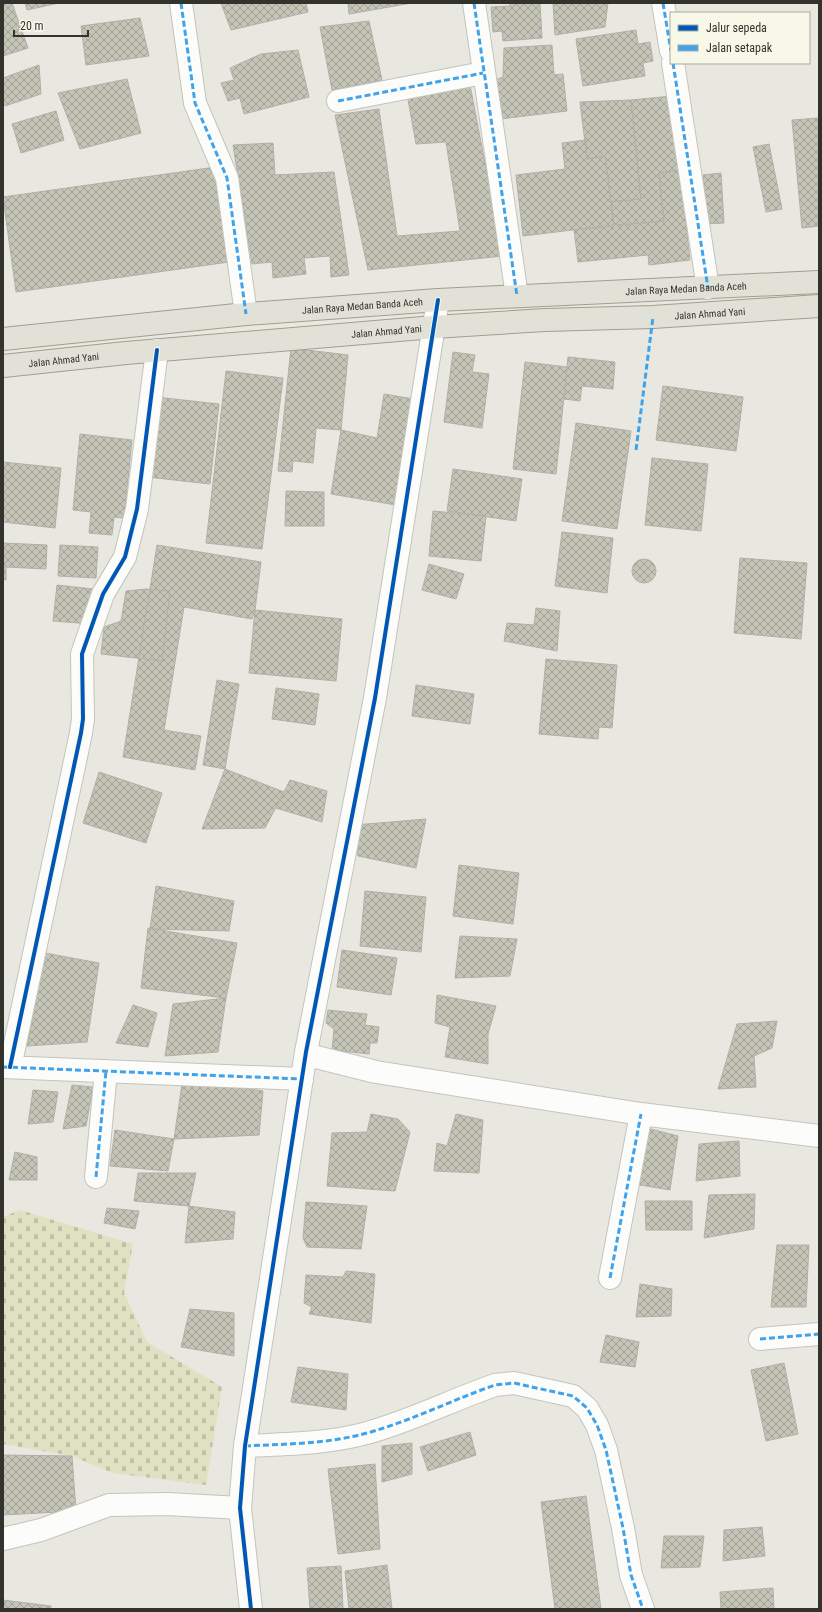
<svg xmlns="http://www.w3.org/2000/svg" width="822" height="1612" font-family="'Roboto Condensed',sans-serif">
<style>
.cemetery{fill:url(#cemetery-stones)}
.building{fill:url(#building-cross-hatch);stroke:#b0b0aa}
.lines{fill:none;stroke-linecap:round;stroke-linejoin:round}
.minor-casing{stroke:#c4c4be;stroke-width:24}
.tertiary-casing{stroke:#c4c4be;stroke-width:24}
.primary-casing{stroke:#9f9f8c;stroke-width:24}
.minor{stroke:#fcfcfa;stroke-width:22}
.tertiary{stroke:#fcfcfa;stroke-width:22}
.primary{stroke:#e1e1d8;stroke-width:22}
.quiet{stroke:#3ea3eb;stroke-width:3;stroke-dasharray:6 3;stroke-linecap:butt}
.cycleway-casing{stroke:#f8f8e9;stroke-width:6}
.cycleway{stroke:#0057b8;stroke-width:4}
.labels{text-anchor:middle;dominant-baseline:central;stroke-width:3;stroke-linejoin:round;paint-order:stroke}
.street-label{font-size:10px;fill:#33332d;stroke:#f8f8e9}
</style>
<defs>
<pattern id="cemetery-stones" width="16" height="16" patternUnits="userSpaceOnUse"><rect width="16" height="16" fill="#e0e0c2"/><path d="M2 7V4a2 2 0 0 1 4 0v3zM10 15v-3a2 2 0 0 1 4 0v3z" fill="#c1c1a7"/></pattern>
<pattern id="building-cross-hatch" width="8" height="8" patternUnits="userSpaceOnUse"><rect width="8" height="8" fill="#c4c4b7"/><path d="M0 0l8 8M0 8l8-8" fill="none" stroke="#a0a095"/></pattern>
</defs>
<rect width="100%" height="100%" fill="#e8e8e0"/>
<path class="cemetery" d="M20 1210 133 1244 124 1293 147 1342 222 1387 206 1485 113 1473 72 1456 3 1444V1217Z"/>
<path class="building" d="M3 3H12L28 48 3 56Z
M25 3H59L27 10Z
M221 3H306L308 12 231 30Z
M348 3H412L349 14Z
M510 3H540L542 38 503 41 502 31 493 32 491 7 510 6Z
M553 3H608L605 27 555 35Z
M140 18 149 56 86 65 81 26Z
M369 21 382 80 332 90 320 27Z
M636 30 638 44 650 42 653 61 643 63 645 76 583 86 576 39Z
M552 45 554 75 563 74 567 111 500 119 495 80 503 77 504 48Z
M298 50 309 97 244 114 240 98 228 101 221 83 234 80 230 68 261 54Z
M39 65 41 94 5 106 3 100V78Z
M127 79 141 133 80 149 58 93Z
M469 80 503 256 368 270 335 115 379 109 397 236 460 231 446 142 416 144 407 94Z
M672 96 680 170 659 173 664 221 614 225 611 202 641 199 631 100Z
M631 100 641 199 611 202 605 156 587 159 580 102Z
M56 111 64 140 21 153 12 124Z
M819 118V226L802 228 792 120Z
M586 140 587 159 605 156 614 225 523 236 516 175 565 169 562 143Z
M273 143 275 175 334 172 349 275 331 277 330 256 304 258 306 274 273 278 272 262 252 264 233 145Z
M769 144 782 209 766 212 753 147Z
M216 167 229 262 16 292 3 197Z
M680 170 690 260 649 265 648 255 578 262 574 230 664 221 659 173Z
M721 173 724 223 706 224 703 175Z
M291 348 348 355 341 430 316 428 313 463 293 461 292 472 278 471Z
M453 352 475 355 472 372 489 374 482 428 444 422Z
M568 357 615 362 613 389 582 386 580 401 564 399Z
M525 362 567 367 556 474 513 469Z
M226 371 283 378 262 549 206 543Z
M663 386 743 397 736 451 656 440Z
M384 394 414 399 396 505 331 494 341 430 377 438Z
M156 397 219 404 210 484 147 477Z
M576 423 631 431 617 529 562 521Z
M80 434 132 440 124 518 114 517 112 535 89 533 91 512 73 510Z
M652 458 708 464 701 531 645 525Z
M3 462 61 468 55 528 3 522Z
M453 469 522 479 516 521 447 511Z
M286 491 324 492V526H285Z
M433 511 486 516 481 561 429 556Z
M562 532 613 538 607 593 555 586Z
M3 543 47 545 46 569 6 567V580L3 579Z
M60 545 98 547 96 578 58 576Z
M157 545 261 562 255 610 252 619 184 607 164 730 201 736 195 770 123 757Z
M740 558 807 563 801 639 734 633Z
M632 571a12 12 0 1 1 24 0a12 12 0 1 1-24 0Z
M429 564 464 574 456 599 422 590Z
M57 585 93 589 91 624 53 621Z
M146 589 170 591 162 661 101 654 104 627 121 621 126 591Z
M536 608 560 611 557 651 504 641 507 623 534 625Z
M255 610 342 619 336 681 249 673Z
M546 659 617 665 612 728 599 727 598 739 539 734Z
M217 680 239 684 225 769 203 765Z
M416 685 474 694 470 724 412 716Z
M276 688 319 694 315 725 272 719Z
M225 769 284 792 265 828 202 829Z
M99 772 162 793 146 843 83 823Z
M290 780 327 791 322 822 276 808Z
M426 819 416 868 358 856 355 825Z
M459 865 519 873 513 924 453 916Z
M156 886 234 901 229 931 150 929Z
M365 891 426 897 421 952 360 946Z
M148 928 237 943 226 998 141 988Z
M460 936 517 939 510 976 455 978Z
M342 950 397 958 391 995 337 987Z
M45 953 99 963 87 1042 27 1046Z
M437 995 496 1006 488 1034V1064L445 1057 450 1027 435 1023Z
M226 998 218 1052 165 1056 173 1004Z
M133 1005 157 1013 148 1047 116 1043Z
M328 1010 367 1014 365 1025 379 1027 377 1043H370L369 1054 332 1050 334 1029 326 1023Z
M777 1021 772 1048 754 1056 756 1087 718 1089 737 1024Z
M183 1077 263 1091 259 1135 174 1139Z
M72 1085 93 1087 86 1126 63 1129Z
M33 1090 58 1092 53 1122 28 1124Z
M371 1114 398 1119 410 1132 395 1191 327 1186 332 1133 367 1132Z
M456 1114 483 1120 479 1173 434 1171 437 1143 447 1146Z
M643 1127 678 1136 670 1190 634 1184Z
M115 1130 174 1139 168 1171 110 1166Z
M739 1141 740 1176 696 1181 699 1144Z
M15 1152 37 1157V1180H9Z
M138 1173H196L189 1206 134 1201Z
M755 1194 754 1229 704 1238 709 1195Z
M645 1201H692V1230H646Z
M306 1202 367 1206 361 1249 307 1247 303 1238Z
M189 1206 235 1212 233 1239 185 1243Z
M107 1208 139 1211 135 1229 104 1223Z
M777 1245H809L806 1307H771Z
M346 1271 375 1274 371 1323 309 1314 312 1307 304 1303 306 1275 343 1277Z
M640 1284 672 1289 671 1316 636 1317Z
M190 1309 234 1313V1356L181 1347Z
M606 1335 639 1342 635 1367 600 1362Z
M784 1363 798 1434 766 1441 751 1370Z
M298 1367 348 1374 346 1410 291 1402Z
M470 1432 476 1455 428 1471 420 1447Z
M412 1443V1474L382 1482V1446Z
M3 1455 72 1456 76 1511 3 1515Z
M375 1464 380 1549 338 1554 328 1469Z
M586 1496 601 1609H555L541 1502Z
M762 1527 765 1556 723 1561 724 1530Z
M664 1536H704L700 1567 661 1568Z
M387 1565 392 1609H349L345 1571Z
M341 1566 343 1609H310L307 1568Z
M773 1588 774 1609H721L720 1592Z
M3 1600 51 1606V1609H3Z"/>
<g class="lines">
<defs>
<path id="minor" d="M181 3 195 103 227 178 246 314
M474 3 517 296
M663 3 671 51
M673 63 708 288
M338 101 483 73
M306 1052 316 1057 376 1072 641 1114 819 1136
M3 1067 302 1079
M10 1067 81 733 83 719 82 654 103 594 125 557 137 509 157 350
M96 1177 106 1071
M610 1278 641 1114
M760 1339 819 1334
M245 1446C285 1444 327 1444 367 1433 411 1421 452 1400 495 1385L514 1383 573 1396 587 1408 597 1425 606 1450 623 1528 631 1575 643 1609
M3 1539 41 1530 109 1505 167 1504 240 1508"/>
<path id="tertiary" d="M251 1609 240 1508 245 1446 306 1052 375 698 438 300"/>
<g id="primary">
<path id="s1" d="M3 339 246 314 438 300 819 282"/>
<path id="s2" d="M3 366 126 353 434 327 545 320 653 317 819 306"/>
</g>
</defs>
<use href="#minor" class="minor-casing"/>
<use href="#tertiary" class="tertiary-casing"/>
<use href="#primary" class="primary-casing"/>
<use href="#minor" class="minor"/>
<use href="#tertiary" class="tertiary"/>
<use href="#primary" class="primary"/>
<path class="quiet" d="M181 3 195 103 227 178 246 314
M474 3 517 296
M663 3 671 51
M673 63 708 288
M338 101 483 73
M636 450 653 317
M3 1067 302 1079
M96 1177 106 1071
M610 1278 641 1114
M760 1339 819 1334
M245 1446C285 1444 327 1444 367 1433 411 1421 452 1400 495 1385L514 1383 573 1396 587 1408 597 1425 606 1450 623 1528 631 1575 643 1609"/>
<defs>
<path id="cycleway" d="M10 1067 81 733 83 719 82 654 103 594 125 557 137 509 157 350
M251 1609 240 1508 245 1446 306 1052 375 698 438 300"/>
</defs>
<use href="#cycleway" class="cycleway-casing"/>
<use href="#cycleway" class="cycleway"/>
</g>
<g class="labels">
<g class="street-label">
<text stroke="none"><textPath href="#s1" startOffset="685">Jalan Raya Medan Banda Aceh</textPath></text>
<text stroke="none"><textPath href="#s1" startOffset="361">Jalan Raya Medan Banda Aceh</textPath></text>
<text stroke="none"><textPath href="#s2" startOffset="709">Jalan Ahmad Yani</textPath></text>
<text stroke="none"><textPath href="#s2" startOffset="385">Jalan Ahmad Yani</textPath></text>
<text stroke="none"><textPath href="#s2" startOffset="61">Jalan Ahmad Yani</textPath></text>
</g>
</g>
<rect width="822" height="1612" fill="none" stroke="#33332d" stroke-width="8"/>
<rect x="670" y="12" width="140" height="52" fill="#f8f8e9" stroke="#a9a99e"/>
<rect x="678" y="25" width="20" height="6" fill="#0057b8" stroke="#a9a99e"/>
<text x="706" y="32" font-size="12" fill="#33332d">Jalur sepeda</text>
<rect x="678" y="45" width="20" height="6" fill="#3ea3eb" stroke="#a9a99e"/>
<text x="706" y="52" font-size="12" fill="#33332d">Jalan setapak</text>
<path d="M14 30v6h74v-6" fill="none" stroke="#33332d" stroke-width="2"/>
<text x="20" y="30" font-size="12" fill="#33332d" stroke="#f8f8e9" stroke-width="3" paint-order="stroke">20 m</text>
</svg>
